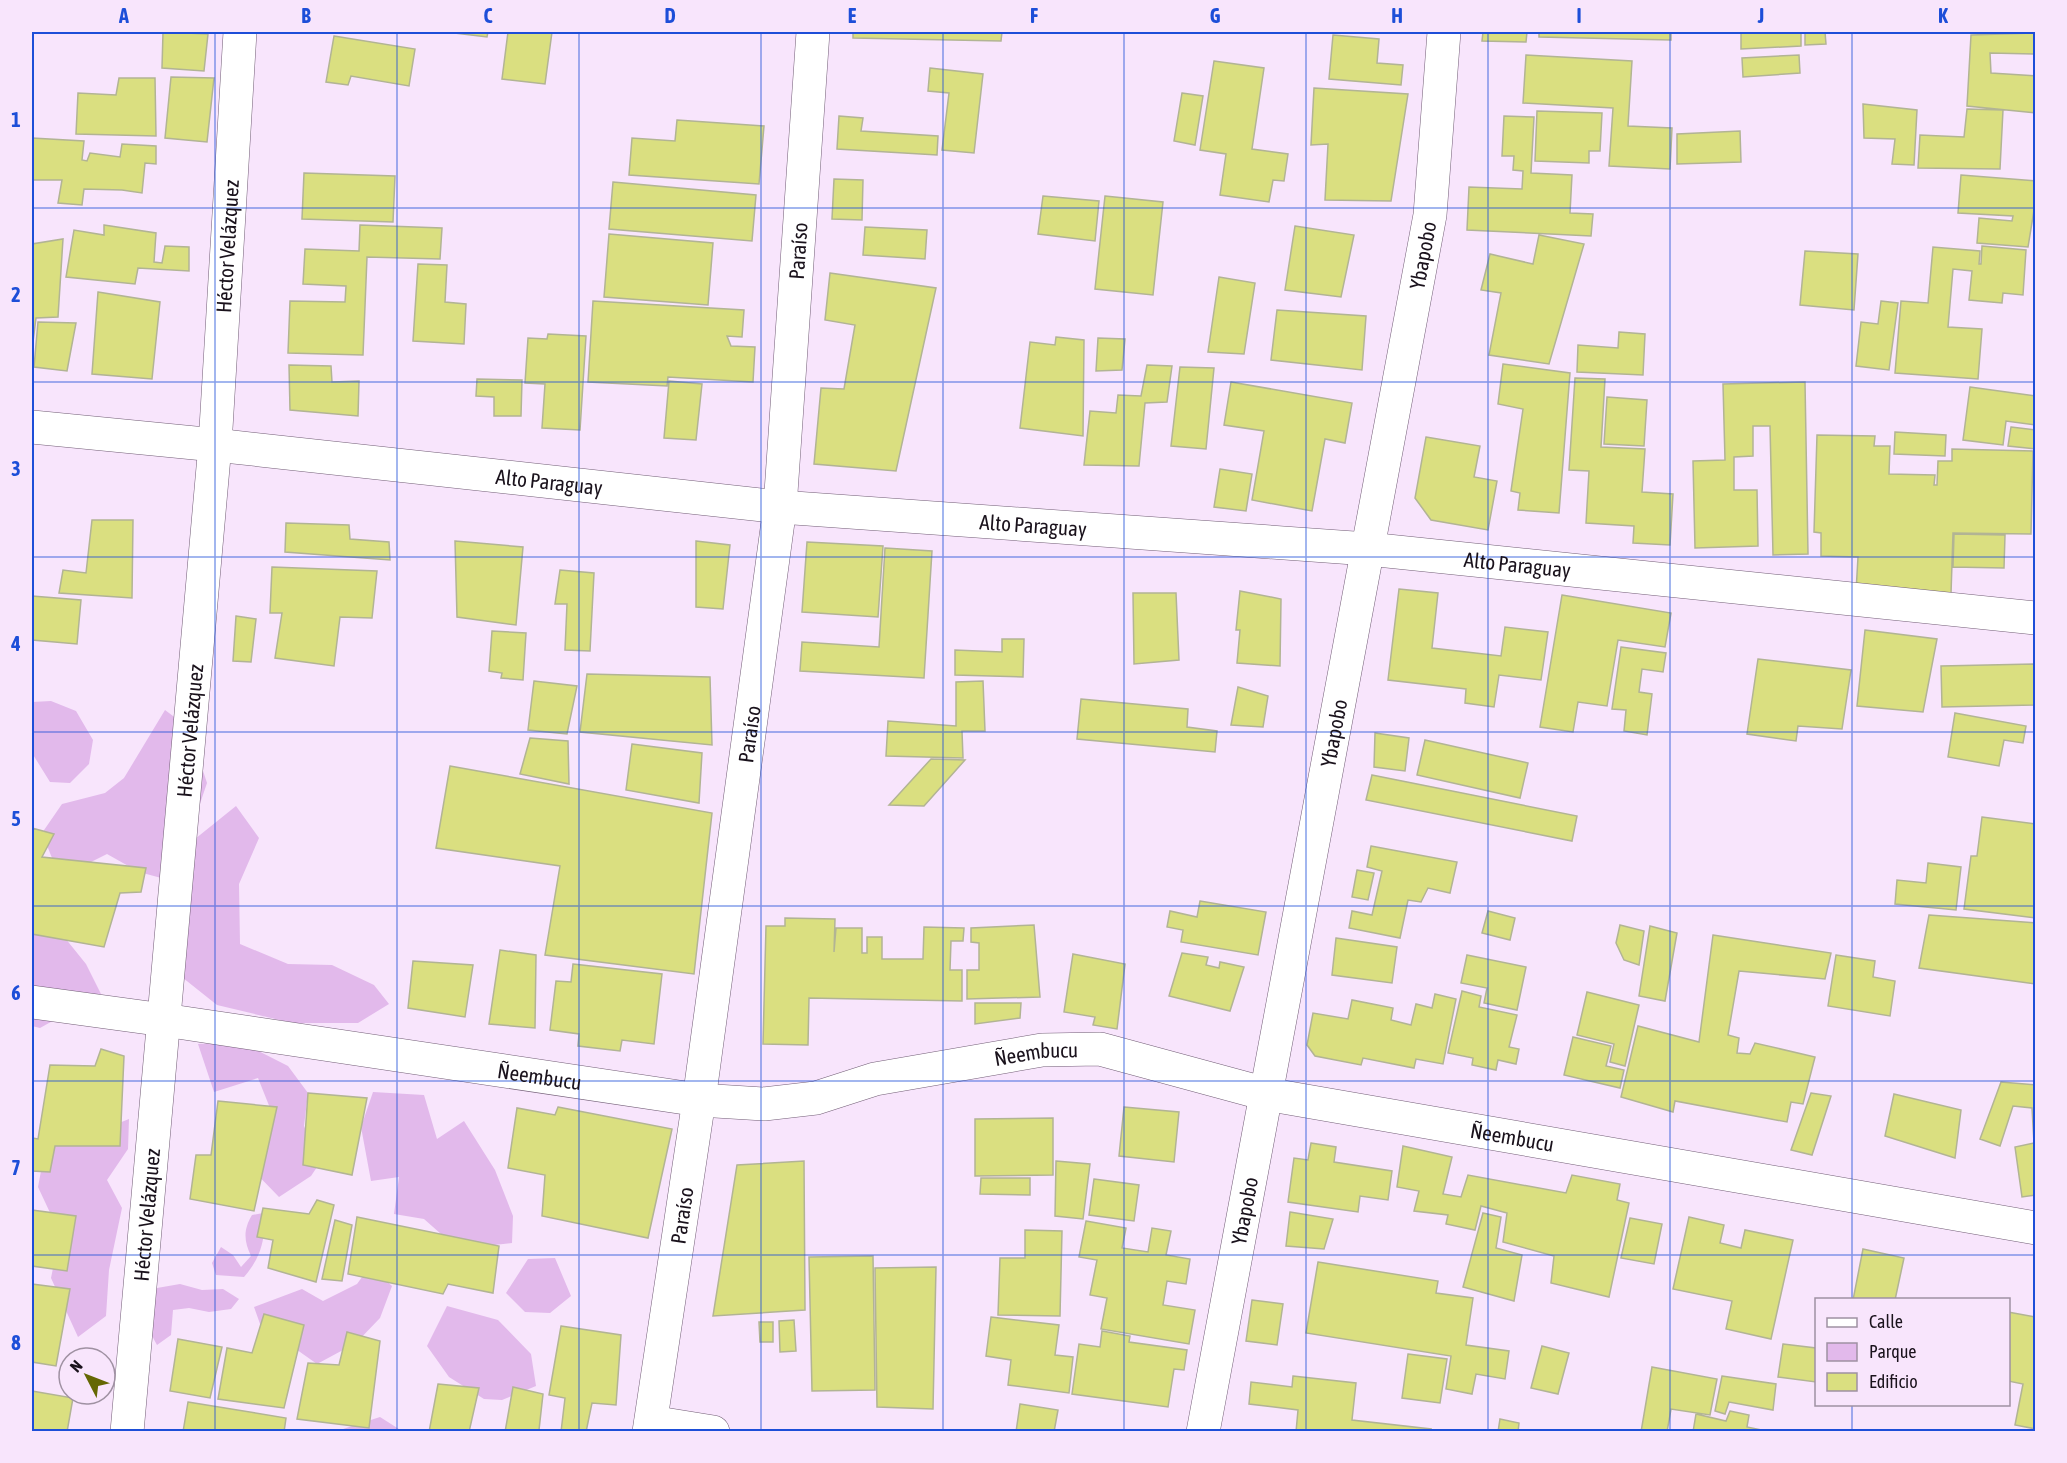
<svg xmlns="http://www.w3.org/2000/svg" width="2067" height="1463" font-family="'Asap Condensed',sans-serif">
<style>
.green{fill:#e2b9eb}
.building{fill:#dadf80;stroke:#b2b494;stroke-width:1.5}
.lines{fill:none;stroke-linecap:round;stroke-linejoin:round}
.minor-casing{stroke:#725e76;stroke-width:34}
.minor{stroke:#fff;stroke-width:33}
.grid{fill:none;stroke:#1d4ed8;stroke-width:1.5;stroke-opacity:0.55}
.labels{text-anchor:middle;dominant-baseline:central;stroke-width:4.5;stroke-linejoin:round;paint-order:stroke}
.street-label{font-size:21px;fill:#1a121c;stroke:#f8e5fc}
.neatline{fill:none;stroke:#1d4ed8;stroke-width:2}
.grid-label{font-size:20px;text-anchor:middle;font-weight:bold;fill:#1d4ed8}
</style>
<rect width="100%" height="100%" fill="#f8e5fc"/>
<path class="green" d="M51 701 76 711 93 740 89 764 70 783 50 782 32 753V702Z
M165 710 189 728 207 783 190 833 165 879 139 872 107 854 83 866 52 858 42 833 62 804 105 793 124 778Z
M236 806 259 838 239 884 240 944 288 964 332 965 374 985 389 1004 358 1023H292L217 1005 168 966 190 843Z
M32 928 61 933 86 964 101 994 40 1028 32 1026Z
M241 1042 288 1066 308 1093 304 1126 319 1164 311 1176 279 1197 250 1167 272 1113 258 1078 214 1092 198 1044Z
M373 1092 424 1095 437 1139 464 1121 495 1170 513 1216 512 1243 458 1249 424 1219 394 1214 399 1177 371 1181 361 1127Z
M129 1119 128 1149 107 1180 122 1208 109 1270 106 1316 78 1337 51 1278 60 1234 38 1187 47 1139 104 1129Z
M263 1213C267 1238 260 1259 244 1277L216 1275 212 1263 221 1247 233 1255 241 1267 251 1256C244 1241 243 1230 252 1215Z
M555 1258 571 1296 550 1313 525 1312 506 1293 528 1259Z
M370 1266 392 1286 380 1318 356 1343 317 1364 293 1347 264 1335 254 1307 302 1289 323 1301 357 1284Z
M180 1284 202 1290 223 1289 239 1299 231 1309 209 1312 189 1308 173 1310 171 1335 157 1345C144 1323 146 1310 157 1288Z
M447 1306 498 1320 531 1354 536 1386 502 1400 484 1399 449 1377 427 1346Z
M380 1417 402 1431 341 1432 340 1430Z"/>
<path class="building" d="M163 32 208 34 204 71 162 68Z
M446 32H488L487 37Z
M508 32H552L545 84 502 79Z
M853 32H1002L1001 41 853 38Z
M1483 32H1527L1526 42 1482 41Z
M1539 32H1671V40L1539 37Z
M1741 32H1801V46L1741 49Z
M1805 32H1825L1826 44 1805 45Z
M2036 33V54L1990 53 1991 73 2036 76V113L1967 106 1971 35Z
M1333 35 1379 39 1377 63 1403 65 1401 85 1329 79Z
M334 36 415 49 409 86 351 76 348 85 326 82Z
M1526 55 1632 61 1628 126 1672 128 1670 169 1609 166 1613 108 1523 103Z
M1799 55 1800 73 1743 77 1742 58Z
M1214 61 1264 68 1252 149 1288 154 1284 181 1273 180 1269 202 1220 195 1226 154 1200 150Z
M930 68 983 74 974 153 942 150 949 93 928 91Z
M171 77 214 78 207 142 165 138Z
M119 78H155L156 136 76 134 78 93 116 95Z
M1314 88 1408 94 1391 201 1325 200 1328 144 1311 145Z
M1182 93 1203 96 1195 145 1174 141Z
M1863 104 1917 110 1914 165 1892 164 1895 139 1864 138Z
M1967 109 2003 110 2000 169 1918 168 1920 135 1964 137Z
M1537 111 1602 113 1600 151H1589V163L1535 161Z
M839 116 863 118 861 131 938 136 937 155 837 149Z
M1504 116 1534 117 1531 173 1572 175 1570 213 1593 214 1591 236 1467 230 1469 187 1522 189 1523 171 1513 170 1514 156H1502Z
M677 120 764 126 759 184 629 175 632 138 675 141Z
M1740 131 1741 162 1677 164V134Z
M32 138 84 141 82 160 87 161 90 153 120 157 122 144 156 146V164L145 163 142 193 122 190 84 189 82 205 58 203 62 180H32Z
M304 173 395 176 393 222 302 219Z
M1961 175 2036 181V198L2028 247 1977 243 1979 218 2012 221 2013 216 1958 213Z
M834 179 863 180 862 220 832 219Z
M613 182 756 195 752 241 609 229Z
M1043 196 1099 201 1095 241 1038 234Z
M1105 196 1163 202 1153 295 1095 289Z
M104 225 156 233 154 262 162 263 165 246 189 247V271L138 268 135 284 66 277 74 230 104 235Z
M360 225 442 228 440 259 367 257 363 355 288 353 290 301 345 302 346 286 303 284 305 249 359 251Z
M1295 226 1354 235 1341 297 1285 290Z
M865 227 927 230 925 259 863 255Z
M609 234 713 243 708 305 604 297Z
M1539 235 1584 244 1549 364 1489 355 1501 293 1481 290 1490 254 1533 264Z
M63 239 58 317 36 318 32 350V244Z
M1982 246 2026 250 2023 295 2003 293 2002 303 1969 300 1972 271 1953 269 1948 327 1982 329 1978 379 1895 373 1901 301 1928 303 1933 247 1980 251 1979 264H1981Z
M1805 251 1858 254 1854 310 1800 305Z
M418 264 447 265 445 302 466 304 464 344 413 341Z
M830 273 936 288 896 471 814 464 821 388 844 389 855 325 825 320Z
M1219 277 1255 283 1244 354 1208 352Z
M98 292 160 302 152 379 92 374Z
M593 301 744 310 742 337 727 336 731 346 755 347 753 382 668 377 667 386 588 382Z
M1881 301 1898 303 1889 370 1856 366 1861 322 1878 324Z
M1277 310 1366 316 1362 370 1271 360Z
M38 322 76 323 67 371 34 367Z
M1619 332 1645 334 1643 375 1577 372 1578 345 1618 348Z
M548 334 586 336 580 430 542 428 545 384 525 383 528 338 547 339Z
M1056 337 1084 340 1083 436 1020 428 1030 342 1055 345Z
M1098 338 1125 339 1122 370 1096 371Z
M1503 364 1570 373 1559 513 1518 510 1520 493 1511 491 1523 409 1498 404Z
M289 365 331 366 332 382 359 381 358 416 290 410Z
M1147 365 1172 366 1167 402 1145 403 1139 466 1084 465 1090 411 1116 413 1118 395 1141 396Z
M1180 367 1214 368 1206 449 1171 446Z
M1575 378 1605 379 1601 447 1645 449 1642 492 1673 494 1670 545 1633 543 1634 526 1586 523 1589 471 1569 470Z
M477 379 522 380 521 416H494V397L476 396Z
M669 381 702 384 696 440 664 438Z
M1231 382 1352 403 1345 443 1325 439 1312 511 1252 500 1264 431 1224 425Z
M1805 382 1808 554 1773 555 1770 426H1753V456L1734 457V490H1757L1758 546 1695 548 1693 461 1725 460 1723 384Z
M1970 387 2036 396V425L2006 421 2003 445 1963 440Z
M1607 397 1647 400 1644 446 1604 444Z
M2011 427 2036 430V449L2008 446Z
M1895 432 1946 435 1945 456 1894 454Z
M1817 435 1875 436 1874 446H1890L1889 474 1935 475 1934 485H1937L1938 461H1952V449L2033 451 2031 534 1953 533 1951 594 1856 592 1858 557 1821 556V533L1814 532Z
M1426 437 1480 446 1474 477 1497 481 1488 530 1431 520 1415 498Z
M1220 469 1252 474 1246 511 1214 507Z
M92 520H133L132 598 59 593 63 570 86 573Z
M286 523 349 525 350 539 389 542 390 560 285 552Z
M1954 534 2005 535 2004 568 1953 567Z
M455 541 523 547 516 625 457 617Z
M696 541 730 545 723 609 696 607Z
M807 542 883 546 878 617 802 612Z
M885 548 932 551 924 678 800 671 802 642 879 647Z
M272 567 377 571 372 618 340 617 334 666 275 658 282 613H270Z
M560 570 594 573 590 651 565 650 567 604H555Z
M1399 589 1438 593 1432 648 1501 656 1505 627 1548 632 1541 680 1499 675 1494 707 1465 703 1466 689 1388 680Z
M1240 591 1281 599 1280 666 1237 663 1240 630H1236Z
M1133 593H1176L1179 660 1134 664Z
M1562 595 1671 613 1665 647 1618 640 1607 706 1578 702 1573 732 1540 727Z
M32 596 81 600 77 644 32 640Z
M236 616 256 619 251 662 233 661Z
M1865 630 1937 639 1923 712 1857 706Z
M492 631 526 633 523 680 501 678 502 673 489 671Z
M1002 639H1024L1023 677 955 675V650L1002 652Z
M1621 647 1666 653 1663 672 1642 669 1639 692 1652 694 1647 735 1624 731 1626 710 1612 709Z
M1758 659 1851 670 1842 729 1798 726 1796 741 1747 734Z
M2034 664 2035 705 1942 707 1941 666Z
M587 674 710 677 712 745 580 732Z
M534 681 577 686 567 734 528 730Z
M983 681 985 731H962L963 758 886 756 888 721 956 726V682Z
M1238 687 1268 696 1263 727 1231 725Z
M1081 699 1188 709 1187 727 1217 731 1215 752 1077 739Z
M1955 713 2026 726 2023 743 2004 740 1999 766 1948 757Z
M1375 733 1409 738 1405 771 1374 767Z
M530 738 568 741 569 784 520 774Z
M1425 740 1528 763 1520 798 1417 775Z
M632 744 702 753 699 803 626 790Z
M931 759 965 760 924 806 889 805Z
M450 766 712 813 694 974 545 955 560 866 436 848Z
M1372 775 1577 816 1572 841 1366 800Z
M1982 817 2036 824V918L1964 909 1971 856H1977Z
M32 828 54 834 42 857 146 868 141 892 120 893 104 947 32 934Z
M1371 846 1457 862 1450 893 1428 888 1421 902 1408 900 1400 938 1349 928 1352 911 1372 915 1382 871 1367 867Z
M1928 863 1961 867 1956 910 1895 904 1897 880 1926 883Z
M1357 870 1374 873 1368 900 1352 897Z
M1200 901 1266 912 1258 955 1181 942 1183 930 1167 927 1170 911 1197 917Z
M1488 911 1515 918 1510 940 1482 933Z
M1929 915 2036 923 2035 984 1919 968Z
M785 918 835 919 834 952 836 928H862V953H867V937H882V959H923L924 927 964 928 963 941H951L950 970H962V1001L809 998 808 1045 763 1044 766 926H785Z
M1034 925 1040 997 967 999V970H979V943L971 942V928Z
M1620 925 1644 931 1639 965 1624 960 1616 943Z
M1650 926 1677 933 1665 1001 1639 996Z
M1713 935 1831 953 1825 979 1739 971 1728 1035 1739 1038 1737 1053 1750 1054 1755 1043 1815 1057 1803 1104 1791 1102 1787 1122 1675 1101 1673 1112 1621 1097 1638 1026 1699 1042Z
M1336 938 1397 947 1392 983 1332 975Z
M500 950 536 955 535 1028 489 1024Z
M1182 953 1208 957 1206 965 1219 968 1220 962 1244 967 1230 1011 1169 996Z
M1073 954 1125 964 1117 1029 1093 1025 1095 1017 1064 1012Z
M1467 955 1526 967 1517 1010 1484 1003 1487 988 1461 983Z
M1836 955 1875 961 1873 977 1895 981 1890 1016 1828 1006Z
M413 961 473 965 465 1017 408 1008Z
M573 964 662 974 654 1044 622 1040 620 1051 578 1046 579 1034 550 1030 556 981 571 982Z
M1462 991 1481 996 1479 1007 1517 1015 1509 1047 1519 1049 1516 1064 1498 1060 1496 1070 1472 1065 1473 1058 1448 1053Z
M1587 992 1639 1005 1625 1066 1610 1062 1614 1044 1577 1035Z
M1435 994 1456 999 1443 1064 1416 1059 1414 1068 1363 1058 1361 1065 1315 1056 1307 1045 1313 1013 1348 1019 1352 1000 1393 1008 1391 1020 1411 1025 1416 1004 1432 1008Z
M975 1003H1021L1020 1018 975 1024Z
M1573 1037 1611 1046 1606 1066 1624 1070 1620 1088 1564 1075Z
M101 1049 124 1056 120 1146H55L50 1172 32 1171V1138L38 1139 50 1065 95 1066Z
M2001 1082 2036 1085V1195L2022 1197 2015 1147 2034 1143 2032 1108 2013 1106 2000 1146 1980 1139Z
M308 1093 367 1098 352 1175 303 1165Z
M1811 1093 1831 1096 1812 1155 1791 1150Z
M1894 1094 1961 1110 1955 1158 1885 1136Z
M218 1101 277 1107 254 1211 190 1199 196 1155H211Z
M558 1107 672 1129 648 1238 542 1216 545 1175 508 1168 517 1108 555 1115Z
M1124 1107 1179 1112 1174 1162 1119 1156Z
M1053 1118V1175L975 1176V1119Z
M1311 1143 1336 1147 1334 1162 1392 1171 1388 1200 1360 1196 1358 1212 1288 1202 1294 1158 1308 1160Z
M1403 1146 1452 1157 1443 1194 1461 1197 1468 1175 1566 1193 1572 1175 1620 1184 1617 1200 1629 1203 1609 1297 1551 1283 1554 1256 1503 1242 1507 1213 1481 1206 1475 1230 1446 1224 1448 1215 1414 1211 1419 1191 1397 1187Z
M804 1161 805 1310 713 1316 737 1165Z
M1056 1161 1090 1164 1083 1219 1055 1216Z
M981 1178H1030V1195L980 1194Z
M1094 1179 1139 1185 1134 1221 1089 1215Z
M317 1200 334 1205 316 1282 268 1268 273 1240 257 1237 263 1208 309 1214Z
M32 1210 76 1216 67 1271 32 1266Z
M1290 1212 1333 1219 1324 1249 1286 1246Z
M1483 1213 1501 1217 1496 1248 1522 1255 1514 1301 1463 1287Z
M357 1217 499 1246 493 1293 448 1284 443 1294 348 1274Z
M1689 1217 1724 1225 1720 1243 1741 1248 1745 1230 1793 1240 1771 1339 1726 1329 1732 1301 1673 1289Z
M1630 1218 1662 1224 1654 1264 1621 1258Z
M335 1220 352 1225 342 1281 322 1279Z
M1086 1221 1126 1228 1122 1248 1148 1252 1152 1228 1171 1231 1166 1255 1190 1259 1186 1284 1167 1281 1163 1305 1195 1310 1189 1344 1101 1329 1107 1298 1090 1295 1097 1260 1079 1257Z
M1025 1230 1062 1231 1060 1316 998 1315 1000 1258H1025Z
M1863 1249 1904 1258 1895 1300H1853Z
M873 1256 875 1390 812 1391 809 1257Z
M1318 1262 1438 1281 1436 1293 1473 1298 1466 1345 1509 1351 1505 1379 1476 1374 1472 1394 1446 1389 1451 1356 1306 1333Z
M936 1267 933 1409 877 1407 875 1268Z
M32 1284 70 1289 56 1366 32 1362Z
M1252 1300 1283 1304 1277 1345 1246 1341Z
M2008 1312 2036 1317V1429L2015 1425 2023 1384 2008 1381Z
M264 1314 304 1325 284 1408 218 1399 227 1348 252 1353Z
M991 1317 1059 1325 1055 1355 1073 1357 1069 1393 1008 1385 1011 1360 986 1356Z
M794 1320 796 1351 780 1352 779 1321Z
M759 1322H773V1342H760Z
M561 1326 621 1335 616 1405 592 1403 586 1432H561L565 1398 549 1395Z
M1102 1331 1130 1336 1129 1342 1187 1350 1184 1370 1174 1369 1168 1407 1072 1394 1079 1344 1100 1347Z
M347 1332 380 1341 369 1428 297 1419 308 1363 339 1365Z
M178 1339 222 1347 210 1398 170 1391Z
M1783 1344 1816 1348V1382L1778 1377Z
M1542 1346 1569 1353 1558 1394 1531 1388Z
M1408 1354 1447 1359 1440 1403 1402 1398Z
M1652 1367 1717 1379 1710 1415 1671 1409 1667 1432H1641Z
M1293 1376 1356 1383 1352 1420 1431 1429 1430 1432H1296L1298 1410 1249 1404 1251 1382 1292 1387Z
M1722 1376 1776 1384 1773 1410 1729 1402 1725 1414 1715 1411Z
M438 1384 479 1388 469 1432H429Z
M513 1387 543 1394 539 1430 549 1432H505Z
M32 1391 73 1398 67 1432H32Z
M188 1402 286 1418 284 1432H183Z
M1020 1404 1058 1410 1054 1432H1016Z
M1730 1411 1749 1415 1747 1427 1771 1432H1693L1696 1414 1726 1421Z
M1500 1419 1519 1423 1518 1432H1498Z"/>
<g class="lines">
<defs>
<g id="minor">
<path id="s1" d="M32 427 215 445 780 507 1368 549 2036 618"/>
<path id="s2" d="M32 1002 164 1020 699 1100 764 1104 816 1098 875 1079 1042 1050 1100 1049 1266 1094 2036 1228"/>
<path d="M651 1422 713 1432"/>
<path id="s3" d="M127 1432 215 445 240 32"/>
<path id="s4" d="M649 1432 699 1100 780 507 813 32"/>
<path id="s5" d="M1203 1432 1430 215 1444 32"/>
</g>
</defs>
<use href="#minor" class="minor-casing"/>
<use href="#minor" class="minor"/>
</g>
<path class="grid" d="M215 32V1432M397 32V1432M579 32V1432M761 32V1432M943 32V1432M1124 32V1432M1306 32V1432M1488 32V1432M1670 32V1432M1852 32V1300M32 208H2036M32 382H2036M32 557H2036M32 732H2036M32 906H2036M32 1081H2036M32 1255H2036M1852 1404V1432"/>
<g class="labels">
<g class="street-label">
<text stroke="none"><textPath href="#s3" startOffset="1190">Héctor Velázquez</textPath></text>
<text stroke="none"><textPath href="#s4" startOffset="1191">Paraíso</textPath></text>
<text stroke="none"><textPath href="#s5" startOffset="1197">Ybapobo</textPath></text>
<text stroke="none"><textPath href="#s1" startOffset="520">Alto Paraguay</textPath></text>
<text stroke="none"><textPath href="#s1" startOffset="1006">Alto Paraguay</textPath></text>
<text stroke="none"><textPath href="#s1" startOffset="1492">Alto Paraguay</textPath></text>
<text stroke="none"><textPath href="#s3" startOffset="704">Héctor Velázquez</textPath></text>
<text stroke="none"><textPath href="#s4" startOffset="705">Paraíso</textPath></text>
<text stroke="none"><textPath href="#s5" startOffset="711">Ybapobo</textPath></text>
<text stroke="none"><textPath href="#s2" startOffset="1017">Ñeembucu</textPath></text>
<text stroke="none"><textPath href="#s2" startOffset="513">Ñeembucu</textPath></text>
<text stroke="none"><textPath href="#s2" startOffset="1503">Ñeembucu</textPath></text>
<text stroke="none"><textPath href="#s5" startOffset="225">Ybapobo</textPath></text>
<text stroke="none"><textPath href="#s4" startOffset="219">Paraíso</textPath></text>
<text stroke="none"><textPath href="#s3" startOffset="218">Héctor Velázquez</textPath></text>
</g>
</g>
<rect width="2067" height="1463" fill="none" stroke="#f8e5fc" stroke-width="66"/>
<rect x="1815" y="1298" width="195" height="108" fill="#f8e5fc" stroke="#9f91a2" stroke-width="1.5"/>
<rect x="1827" y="1318" width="30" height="9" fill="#ffffff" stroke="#9f91a2" stroke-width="1.5"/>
<text x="1869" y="1328" font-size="18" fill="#1a121c">Calle</text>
<rect x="1827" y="1343" width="30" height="18" fill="#e2b9eb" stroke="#9f91a2" stroke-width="1.5"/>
<text x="1869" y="1358" font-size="18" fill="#1a121c">Parque</text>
<rect x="1827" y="1373" width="30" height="18" fill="#dadf80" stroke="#9f91a2" stroke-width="1.5"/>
<text x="1869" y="1388" font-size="18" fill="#1a121c">Edificio</text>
<g transform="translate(87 1376) rotate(312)"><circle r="28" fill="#f8e5fc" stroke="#9f91a2" stroke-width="1.5"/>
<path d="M0-4.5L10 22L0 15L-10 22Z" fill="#656703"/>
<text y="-9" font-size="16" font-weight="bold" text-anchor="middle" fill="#1a121c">N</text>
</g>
<rect x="33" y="33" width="2001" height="1397" class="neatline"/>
<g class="grid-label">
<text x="124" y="23">A</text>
<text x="306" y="23">B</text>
<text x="488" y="23">C</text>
<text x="670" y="23">D</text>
<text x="852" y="23">E</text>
<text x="1034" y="23">F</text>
<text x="1215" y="23">G</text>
<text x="1397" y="23">H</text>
<text x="1579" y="23">I</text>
<text x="1761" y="23">J</text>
<text x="1943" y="23">K</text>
<text x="16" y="127">1</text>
<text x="16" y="302">2</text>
<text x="16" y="476">3</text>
<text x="16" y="651">4</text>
<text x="16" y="826">5</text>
<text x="16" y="1000">6</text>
<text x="16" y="1175">7</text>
<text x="16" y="1350">8</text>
</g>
</svg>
